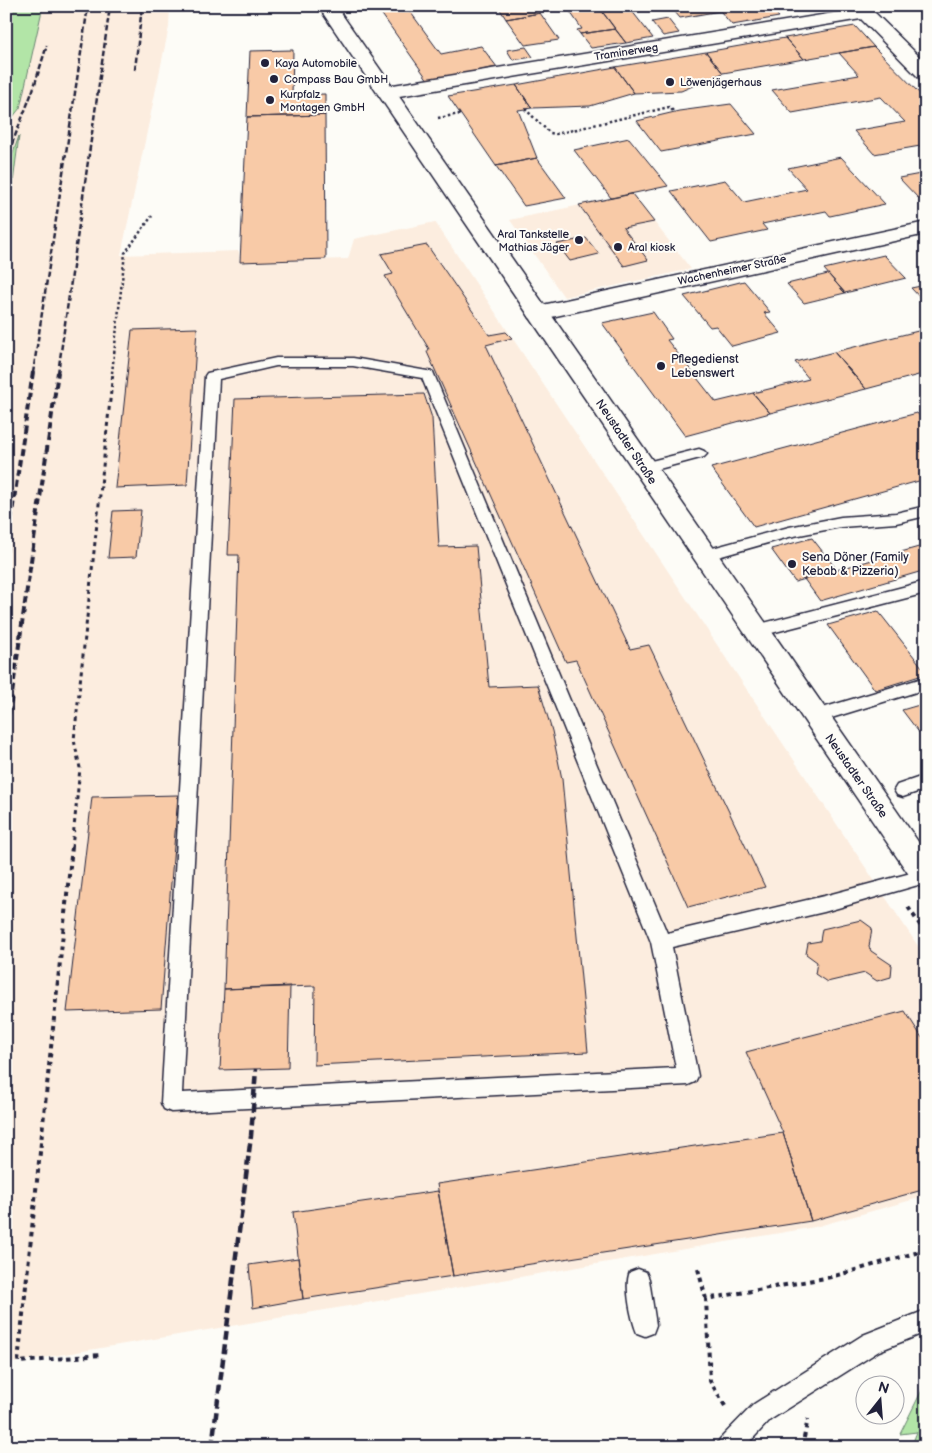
<svg xmlns="http://www.w3.org/2000/svg" width="932" height="1453" font-family="'Balsamiq Sans',sans-serif">
<style>
.built{fill:#fceddf}
.green{fill:#b2e5a7;stroke:#6a8471}
.building{fill:#f8caa7;stroke:#22223b}
.lines{fill:none;stroke-linecap:round;stroke-linejoin:round}
.service-casing{stroke:#22223b;stroke-width:3}
.minor-casing{stroke:#22223b;stroke-width:3}
.secondary-casing{stroke:#22223b;stroke-width:3}
.path-far2{stroke:#22223b;stroke-width:2.5;stroke-dasharray:2.5 2.5;stroke-linecap:butt}
.path-far1{stroke:#22223b;stroke-width:3;stroke-dasharray:4 4;stroke-linecap:butt}
.path{stroke:#22223b;stroke-width:4;stroke-dasharray:4.5 4.5;stroke-linecap:butt}
.service{fill:#fdfcf7;fill-rule:evenodd}
.minor{fill:#fdfcf7;fill-rule:evenodd}
.secondary{fill:#fdfcf7;fill-rule:evenodd}
.rail-far2{stroke:#22223b;stroke-width:2.5;stroke-dasharray:5.5 2.5;stroke-linecap:butt}
.rail-far1{stroke:#22223b;stroke-width:4;stroke-dasharray:7 4;stroke-linecap:butt}
.rail{stroke:#22223b;stroke-width:4.5;stroke-dasharray:9 4.5;stroke-linecap:butt}
.poi-dot{fill:#22223b;stroke:#fdfcf7;stroke-width:2}
.labels{text-anchor:middle;dominant-baseline:central;stroke-width:4;stroke-linejoin:round;paint-order:stroke}
.far-street-label{font-size:11px;fill:#22223b;stroke:#fdfcf7}
.far-poi-label{font-size:11px;fill:#22223b;stroke:#fdfcf7;text-anchor:start}
.poi-label{font-size:12px;fill:#22223b;stroke:#fdfcf7;text-anchor:start}
.street-label{font-size:12px;fill:#22223b;stroke:#fdfcf7}
</style>
<rect width="100%" height="100%" fill="#fdfcf7"/>
<filter id="ink" filterUnits="userSpaceOnUse"><feTurbulence type="fractalNoise" baseFrequency=".02" numOctaves="2"/><feDisplacementMap in="SourceGraphic" scale="10" xChannelSelector="R" yChannelSelector="G"/><feConvolveMatrix kernelMatrix="1 2 1 2 8 2 1 2 1" color-interpolation-filters="sRGB"/></filter>
<g filter="url(#ink)">
<path class="built" d="M43 6H170L169 27 121 255 239 251 240 262 348 259 354 239 435 222 926 958V1196L815 1227 6 1364V237L19 139 6 173V134L12 118 20 108Z
M632 194 691 269 564 297 510 220Z"/>
<path class="green" d="M6 6H43L20 108 12 118 6 134Z
M19 136 6 237V173Z
M926 1382V1447H911L917 1432 900 1434Z"/>
<path class="building" d="M376 6H406L441 54 481 46 497 67 428 80Z
M498 6H535L540 13 506 19Z
M566 6H598L615 29 580 34 577 30 582 29Z
M598 6H628L653 38 626 43Z
M670 6H716L720 11 680 18Z
M716 6H769L779 17 732 25Z
M540 13 559 40 525 45 506 19Z
M668 19 679 33 663 36 652 22Z
M855 26 874 47 804 59 785 38Z
M615 29 626 43 591 48 580 34Z
M785 38 804 59 723 73 706 52Z
M526 47 533 57 513 60 507 50Z
M874 47 926 100V145L874 154 854 131 905 122 881 97 792 113 772 90 859 75 839 53Z
M293 50 292 95 325 94V115L247 117 250 51Z
M706 52 723 73 681 91 634 93 615 67Z
M615 67 634 93 590 106 532 108 516 85Z
M516 85 532 108 518 110 537 158 496 166 448 96Z
M731 104 756 134 661 152 637 121 679 111Z
M325 115 326 259 240 262 247 117Z
M629 138 668 186 611 198 574 150Z
M841 157 885 204 830 216 826 211 762 224 767 230 711 242 671 191 725 180 744 202 807 189 788 168Z
M537 158 566 198 524 206 496 166Z
M926 173V198L919 199 899 178Z
M632 194 654 222 623 228 648 260 624 266 579 205Z
M586 238 599 254 570 261 557 244Z
M427 245 489 335 506 332 512 338 486 345 630 649 649 645 765 887 688 907 576 660 566 662 427 352 429 349 385 276 393 274 381 254Z
M884 255 906 278 845 293 824 269Z
M828 274 845 293 804 303 787 284Z
M744 281 770 312 764 313 781 333 732 346 716 326 710 327 684 296Z
M926 285V304L911 288Z
M653 312 672 339 667 340 716 402 753 393 770 413 685 436 602 323Z
M197 328 187 485 115 488 132 330Z
M926 329V373L866 389 834 352Z
M834 352 866 389 770 413 753 393 809 379 795 362Z
M424 394 432 418 439 547 476 546 489 687 538 685 552 731 562 779 588 1052 314 1065 315 986 224 989 239 555H228L235 399Z
M917 413 926 423V479L754 527 711 468Z
M141 510 136 557 108 558 113 511Z
M812 538 837 570 795 582 771 549Z
M926 545V570L820 601 804 579Z
M878 611 926 672V674L875 690 828 625Z
M926 703V733L921 735 902 710Z
M178 795 161 1009 67 1012 92 797Z
M861 920 872 928 869 947 871 951 892 965 891 977 877 981 865 973 827 982 815 974 817 962 806 954 808 943 820 941 822 929Z
M290 986 288 1068 220 1070 224 989Z
M905 1011 926 1044V1189L811 1221 783 1133 746 1052Z
M783 1133 811 1221 453 1276 437 1184Z
M438 1191 453 1276 303 1299 293 1212Z
M298 1258 303 1299 253 1308 249 1265Z"/>
<g class="lines">
<defs>
<path id="service" d="M276 358H353L433 372 667 933 824 896 926 869 925 883 824 912 672 947 698 1076 695 1082 688 1085 171 1112 164 1109 161 1103 205 376 207 373ZM276 366H353L422 378 651 942 676 1068 182 1093 219 379Z
M699 449 704 451 707 454 704 457 644 473 639 472 636 468 639 464Z
M926 506V516L896 523 841 527 789 537 704 561 698 560 696 556 698 552 789 527 841 517 896 513Z
M926 581V593L756 637 750 635 748 631 750 627 756 625Z
M926 677V689L815 723 809 722 806 717 809 712Z
M926 775V789L903 797 897 795 894 790 897 785Z
M638 1269 646 1272 649 1279 656 1325 653 1333 645 1336 637 1333C631 1319 624 1285 630 1272Z
M926 1310V1332L879 1351 770 1420 745 1447H716L720 1439 754 1404 863 1335Z"/>
<path id="minor" d="M849 6H868L926 63V80L919 78 861 19 387 98 380 96 377 92 380 88 387 86 852 10Z
M926 222V234L538 320 530 318 527 313 530 308 538 306Z"/>
<path id="secondary" d="M318 6H336L926 853V889L916 885Z"/>
</defs>
<use href="#service" class="service-casing"/>
<use href="#minor" class="minor-casing"/>
<use href="#secondary" class="secondary-casing"/>
<path class="path-far2" d="M525 109 550 133 556 134 669 107 674 112
M438 118 460 114
M112 373 125 253 152 216"/>
<path class="path-far1" d="M72 848 80 768 74 740 113 372"/>
<path class="path" d="M72 847 18 1362 101 1355
M908 907 926 934
M698 1269 706 1299
M725 1406 710 1381 706 1299 831 1277 926 1250
M692 1447 698 1441
M802 1447 808 1419"/>
<use href="#service" class="service"/>
<use href="#minor" class="minor"/>
<use href="#secondary" class="secondary"/>
<path class="rail-far2" d="M135 70 142 6
M6 159 33 90 47 45
M33 373 88 6
M58 373 110 6"/>
<path class="rail-far1" d="M6 553 33 372
M6 736 58 372"/>
<path class="rail" d="M212 1447 251 1136 256 1069"/>
</g>
</g>
<g class="poi-dot">
<circle cx="265" cy="63" r="5"/>
<circle cx="274" cy="79" r="5"/>
<circle cx="670" cy="82" r="5"/>
<circle cx="270" cy="100" r="5"/>
<circle cx="579" cy="240" r="5"/>
<circle cx="618" cy="247" r="5"/>
<circle cx="661" cy="366" r="5"/>
<circle cx="792" cy="564" r="5"/>
</g>
<g class="labels">
<g class="far-street-label">
<text transform="translate(626 52) rotate(-9)">Traminerweg</text>
<text transform="translate(732 270) rotate(-12)">Wachenheimer Straße</text>
</g>
<g class="far-poi-label">
<text x="275" y="63">Kaya Automobile</text>
<text x="284" y="79">Compass Bau GmbH</text>
<text x="680" y="82">Löwenjägerhaus</text>
<text x="280" y="94">Kurpfalz<tspan x="280" dy="13">Montagen GmbH</tspan></text>
<text x="569" y="234" text-anchor="end">Aral Tankstelle<tspan x="569" dy="13">Mathias Jäger</tspan></text>
<text x="628" y="247">Aral kiosk</text>
</g>
<g class="poi-label">
<text x="671" y="359">Pflegedienst<tspan x="671" dy="14">Lebenswert</tspan></text>
<text x="802" y="557">Sena Döner (Family<tspan x="802" dy="14">Kebab &amp; Pizzeria)</tspan></text>
</g>
<g class="street-label">
<text transform="translate(626 442) rotate(56)">Neustadter Straße</text>
<text transform="translate(856 776) rotate(55)">Neustadter Straße</text>
</g>
</g>
<rect width="932" height="1453" fill="none" stroke="#fdfcf7" stroke-width="25"/>
<rect x="12" y="12" width="907" height="1428" fill="none" stroke="#22223b" stroke-width="2" filter="url(#ink)"/>
<g transform="translate(880 1400) rotate(17)"><circle r="24" fill="#fdfcf7" stroke="#a5a5ac"/>
<path d="M0-4L9 19L0 12L-9 19Z" fill="#22223b"/>
<text y="-8" font-size="14" font-weight="bold" text-anchor="middle" fill="#22223b">N</text>
</g>
</svg>
